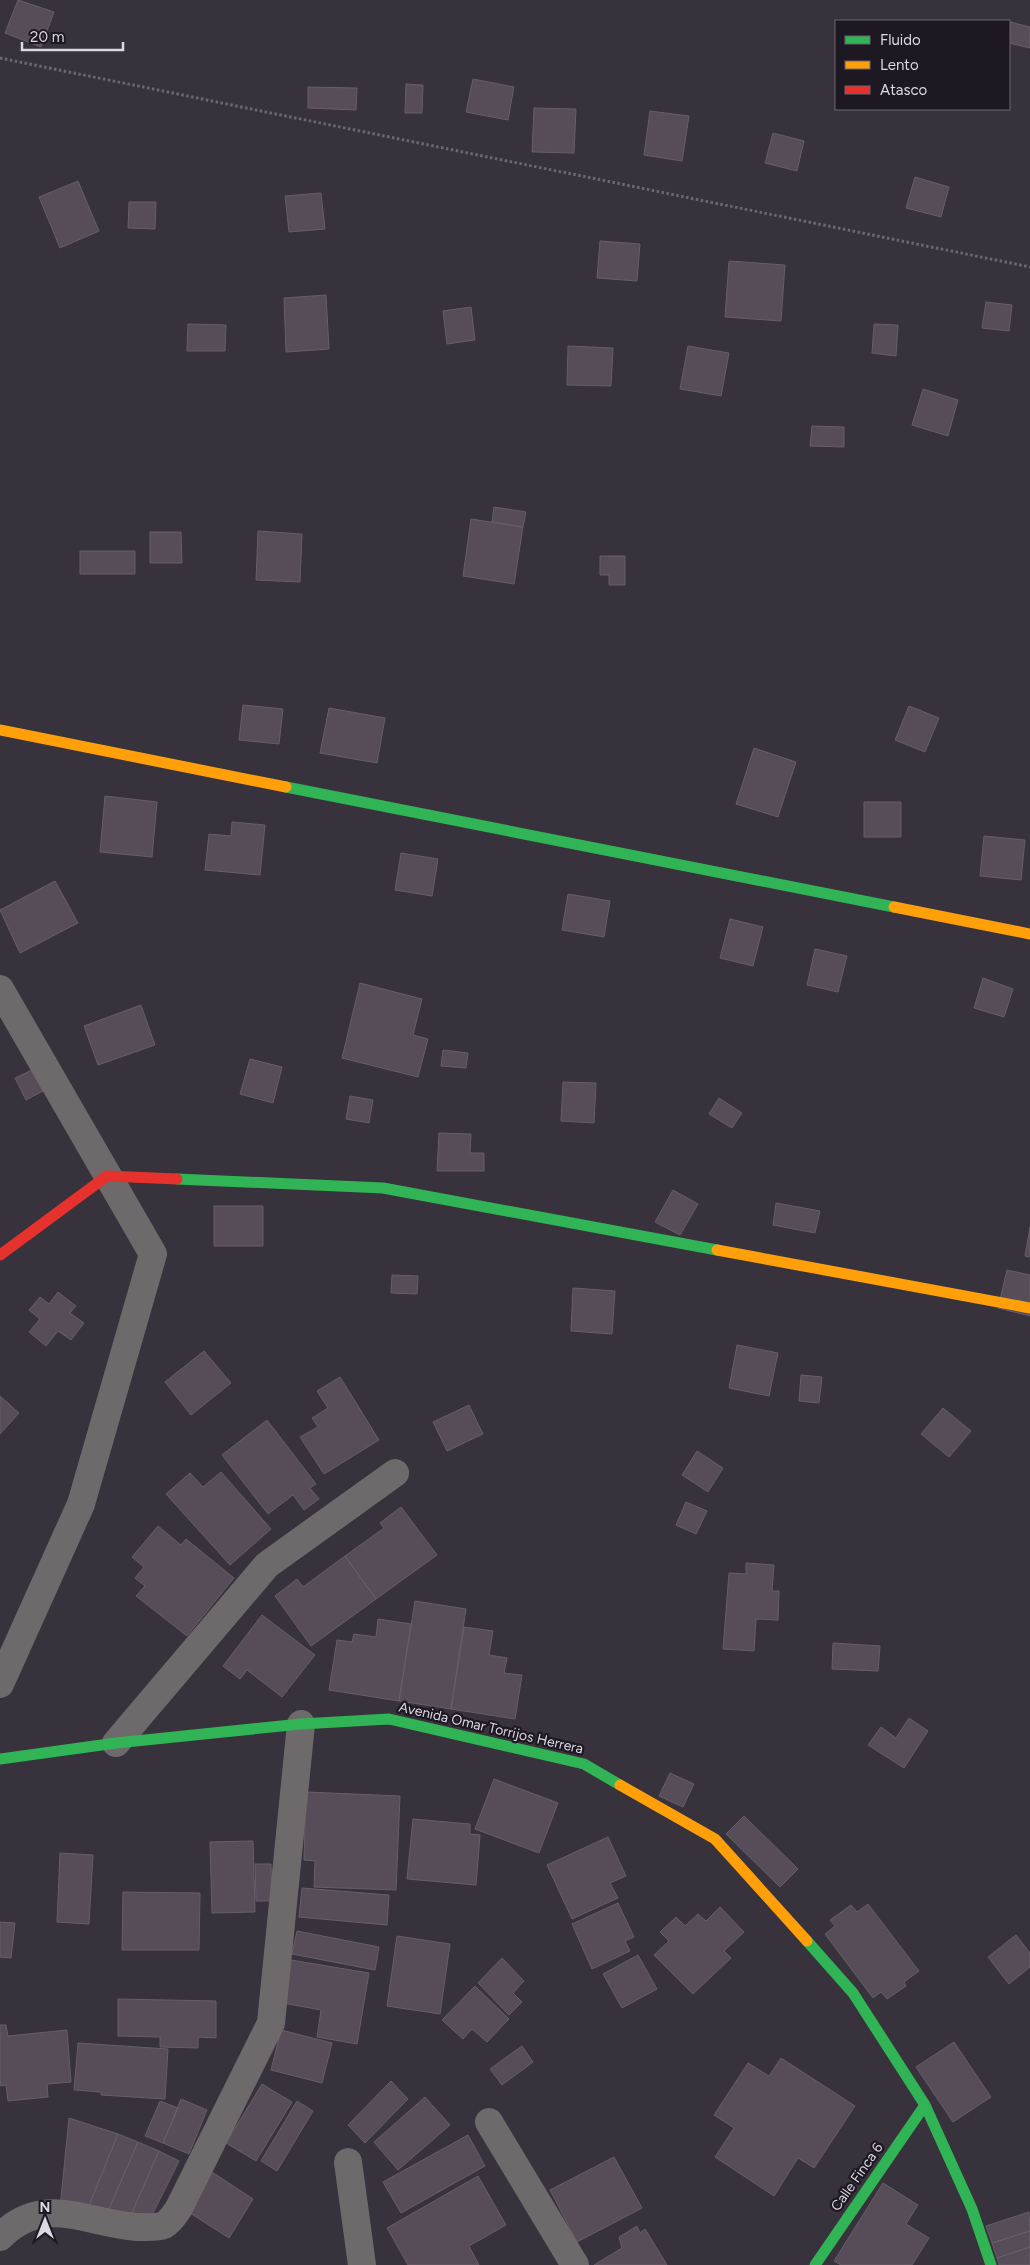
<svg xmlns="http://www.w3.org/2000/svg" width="1030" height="2265" font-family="Figtree,sans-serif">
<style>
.building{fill:#574d58;stroke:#665f67}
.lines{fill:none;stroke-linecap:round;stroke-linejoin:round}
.path{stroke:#6d686c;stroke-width:3;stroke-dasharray:2.5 2.5;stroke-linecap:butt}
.street{stroke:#6e6a6c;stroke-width:28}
.fast{stroke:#30b455;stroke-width:11}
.slow{stroke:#ff9f0a;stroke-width:11}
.jam{stroke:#e5322d;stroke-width:11}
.labels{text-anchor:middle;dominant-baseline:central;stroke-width:4.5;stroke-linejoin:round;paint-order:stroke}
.street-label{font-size:14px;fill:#ded7e4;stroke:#1d1821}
</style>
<rect width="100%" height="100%" fill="#37323c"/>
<path class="building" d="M18 0 54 12 41 47 5 33Z
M1010 22 1030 27V48L1009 43Z
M473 79 514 87 508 120 466 112Z
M406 84 423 85 422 113H405Z
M308 87 357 88 356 110 308 108Z
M534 108 576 109 574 153 532 152Z
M650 111 689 116 682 161 644 155Z
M773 133 804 141 797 171 765 163Z
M915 177 949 187 941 217 906 208Z
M78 181 99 231 60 248 39 197Z
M321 193 325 229 289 232 285 196Z
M129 202H156L155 229 128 228Z
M600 241 640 244 637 281 597 278Z
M729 261 785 265 781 321 725 317Z
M326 295 329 349 286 352 284 298Z
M986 302 1012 305 1009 331 982 328Z
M471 307 475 340 447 344 443 311Z
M188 324 226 325 225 351H187Z
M874 324 898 325 896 356 872 353Z
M568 346 613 348 611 386 567 385Z
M688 346 729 353 721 396 680 389Z
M923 389 958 400 948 436 912 425Z
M812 426 844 427V447L810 446Z
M494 507 526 512 523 527 492 522Z
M471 519 523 527 514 584 463 576Z
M258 531 302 534 300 582 256 580Z
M150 532H181L182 563H150Z
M80 551H135V574H80Z
M600 556H625V585H609V575H600Z
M243 705 283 709 279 744 239 740Z
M909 706 939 718 925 752 895 740Z
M329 708 385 718 377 763 320 753Z
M754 748 796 762 778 817 736 804Z
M105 796 157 802 152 857 100 852Z
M864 802H901V837H864Z
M232 822 265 825 260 875 205 870 209 834 231 836Z
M984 836 1025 840 1021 880 980 876Z
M401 853 438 859 432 896 395 890Z
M55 881 78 923 20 953 0 910Z
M568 894 610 901 604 937 562 930Z
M730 919 763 927 753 966 720 958Z
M815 949 847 956 838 992 807 985Z
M983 978 1013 989 1004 1017 974 1008Z
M360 983 422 999 413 1035 428 1039 418 1077 342 1058Z
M141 1005 155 1045 98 1065 84 1026Z
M443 1050 468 1053 466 1068 441 1066Z
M250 1059 282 1067 273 1103 240 1094Z
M32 1070 43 1091 26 1100 15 1078Z
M563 1082 596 1083 594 1123 561 1121Z
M350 1096 373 1100 369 1123 346 1119Z
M719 1098 742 1113 732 1128 709 1114Z
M439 1133 471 1134 470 1153H484V1171H437Z
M673 1190 698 1204 680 1235 655 1222Z
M776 1203 820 1211 815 1233 773 1225Z
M214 1206H263V1246H214Z
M1030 1227V1257L1025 1256Z
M1007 1270 1030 1275V1316L998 1308Z
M392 1275 418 1276 417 1294 391 1293Z
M573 1288 615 1291 612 1334 571 1331Z
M58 1292 76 1306 70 1313 84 1323 71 1340 58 1331 46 1346 29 1332 40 1319 29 1310 40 1297 49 1304Z
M737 1345 778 1353 769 1396 729 1388Z
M204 1351 231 1383 191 1415 165 1382Z
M801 1375 822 1377 819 1403 799 1401Z
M340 1377 379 1440 324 1474 300 1437 318 1427 312 1418 328 1408 317 1391Z
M0 1396 19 1413 0 1434Z
M469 1405 483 1434 447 1451 433 1422Z
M943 1408 971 1431 949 1457 921 1434Z
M267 1420 316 1484 310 1488 319 1499 304 1510 293 1495 268 1514 222 1455Z
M697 1451 723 1468 708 1492 682 1475Z
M221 1472 271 1529 230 1565 166 1494 190 1473 203 1487Z
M686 1502 707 1511 696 1534 676 1525Z
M401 1507 437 1555 376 1599 345 1556 384 1528 380 1523Z
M158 1526 181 1545 186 1539 234 1578 187 1636 136 1596 145 1586 135 1578 144 1567 132 1557Z
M345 1556 376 1599 311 1646 275 1596 297 1579 303 1587Z
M746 1563 774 1565 772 1591H779L778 1620 756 1619 754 1651 723 1649 729 1573 746 1574Z
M415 1601 466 1609 451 1709 399 1701Z
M262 1615 315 1655 282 1697 247 1670 240 1679 223 1666Z
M378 1619 411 1624 399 1701 329 1690 337 1640 352 1642 354 1634 376 1637Z
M464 1627 493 1631 489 1655 507 1658 504 1673 522 1675 515 1719 451 1709Z
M833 1643 880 1646 878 1671 832 1669Z
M909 1718 928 1731 904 1768 868 1745 881 1727 896 1738Z
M670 1773 694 1784 683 1807 659 1796Z
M494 1779 558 1803 539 1853 475 1829Z
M306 1792 400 1796 396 1890 314 1887 315 1861 304 1860Z
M744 1816 798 1869 780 1887 726 1834Z
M413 1819 470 1824V1834L480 1835 476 1885 407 1879Z
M608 1837 626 1876 610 1883 618 1898 572 1919 547 1865Z
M253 1841 255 1912 212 1913 210 1842Z
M60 1853 93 1855 89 1924 57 1922Z
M255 1864H271L272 1901H256Z
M302 1888 389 1895 387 1925 299 1917Z
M123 1892 200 1893 199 1950H122Z
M618 1903 634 1937 625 1941 630 1951 592 1969 572 1924Z
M868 1904 919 1971 904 1982 906 1986 887 1999 881 1992 873 1998 825 1934 835 1926 830 1920 851 1905 857 1912Z
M720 1907 744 1932 724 1951 731 1958 693 1994 654 1955 669 1941 660 1932 676 1917 685 1926 698 1914 706 1921Z
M0 1922 15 1923 11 1958 0 1957Z
M297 1931 379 1947 375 1970 292 1954Z
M1016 1935 1030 1953V1967L1009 1984 988 1957Z
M397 1936 450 1944 440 2014 387 2006Z
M638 1955 657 1989 622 2008 603 1974Z
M502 1958 524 1981 513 1993 522 2002 509 2015 478 1983Z
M291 1960 369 1973 357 2044 317 2037 321 2010 283 2003Z
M475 1986 509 2019 487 2042 472 2029 463 2039 442 2020Z
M118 1999 216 2001V2038L198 2037V2048L160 2047V2037L118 2036Z
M0 2025H6L8 2036 67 2030 71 2082 47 2084 48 2097 8 2101 6 2085 0 2086Z
M281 2030 332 2043 322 2083 271 2070Z
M954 2042 991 2097 953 2122 916 2067Z
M78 2043 168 2049 165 2099 101 2095V2092L74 2090Z
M522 2046 533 2062 502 2085 490 2069Z
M781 2058 855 2106 814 2168 798 2158 774 2196 715 2157 734 2128 714 2115 748 2063 769 2076Z
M391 2081 408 2099 365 2143 348 2125Z
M262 2084 292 2102 256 2161 226 2143Z
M425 2097 450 2125 398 2170 374 2142Z
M181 2099 207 2110 189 2154 163 2143Z
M160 2101 178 2108 163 2143 145 2136Z
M297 2101 313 2111 277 2171 261 2161Z
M69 2118 118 2134 88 2208H60Z
M118 2134 138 2142 109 2209 88 2208Z
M468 2135 485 2166 401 2213 383 2182Z
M138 2142 159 2151 131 2215 109 2209Z
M159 2151 179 2161 149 2221 131 2215Z
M614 2157 642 2208 577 2242 550 2190Z
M212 2172 253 2199 229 2238 187 2211Z
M478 2176 506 2225 469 2246 479 2265H408L387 2228Z
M883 2183 918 2205 906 2224 929 2238 912 2265H841L834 2261Z
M1029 2212 1030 2231 992 2243 986 2226Z
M637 2226 640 2233 645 2229 667 2265H594L622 2248 619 2237Z
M1030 2231V2247L997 2258 992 2243Z
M1030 2247V2265H999L997 2258Z"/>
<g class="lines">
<path class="path" d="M0 58 1030 267"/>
<path class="street" d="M0 989 153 1254 81 1504 0 1684
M116 1743 267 1565 395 1473
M489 2122 575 2265
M348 2162 362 2265
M0 2237C44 2193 85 2223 137 2227 145 2227 157 2228 164 2225 171 2221 175 2214 179 2208L271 2023 301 1724"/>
<path class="fast" d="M286 787 894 907
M177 1179 383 1188 717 1250
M0 1759 116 1743 301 1724 389 1719 584 1764 620 1785
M807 1941 853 1993 925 2105 972 2209 991 2265
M815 2265 925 2105"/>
<path class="slow" d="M0 730 286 787
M894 907 1030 934
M717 1250 1030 1308
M620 1785 715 1839 807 1941"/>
<path class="jam" d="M0 1255 107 1176 177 1179"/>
</g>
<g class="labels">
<g class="street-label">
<text transform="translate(491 1728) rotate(13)">Avenida Omar Torrijos Herrera</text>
<text transform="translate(857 2177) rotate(-55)">Calle Finca 6</text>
</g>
</g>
<rect x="835" y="20" width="175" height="90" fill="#1d1821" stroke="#6a646f"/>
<rect x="845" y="36" width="25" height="8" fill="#30b455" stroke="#6a646f"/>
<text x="880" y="45" font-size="15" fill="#ded7e4">Fluido</text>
<rect x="845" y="61" width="25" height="8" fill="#ff9f0a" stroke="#6a646f"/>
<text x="880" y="70" font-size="15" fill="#ded7e4">Lento</text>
<rect x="845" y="86" width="25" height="8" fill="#e5322d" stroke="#6a646f"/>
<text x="880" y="95" font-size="15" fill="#ded7e4">Atasco</text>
<g transform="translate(45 2220)" stroke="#1d1821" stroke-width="4" paint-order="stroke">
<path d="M0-4L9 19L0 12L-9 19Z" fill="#ded7e4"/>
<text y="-8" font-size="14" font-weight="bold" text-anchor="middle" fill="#ded7e4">N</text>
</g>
<path d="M22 42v8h101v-8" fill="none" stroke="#ded7e4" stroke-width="2.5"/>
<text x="30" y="42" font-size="15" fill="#ded7e4" stroke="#1d1821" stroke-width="4" paint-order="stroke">20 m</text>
</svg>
